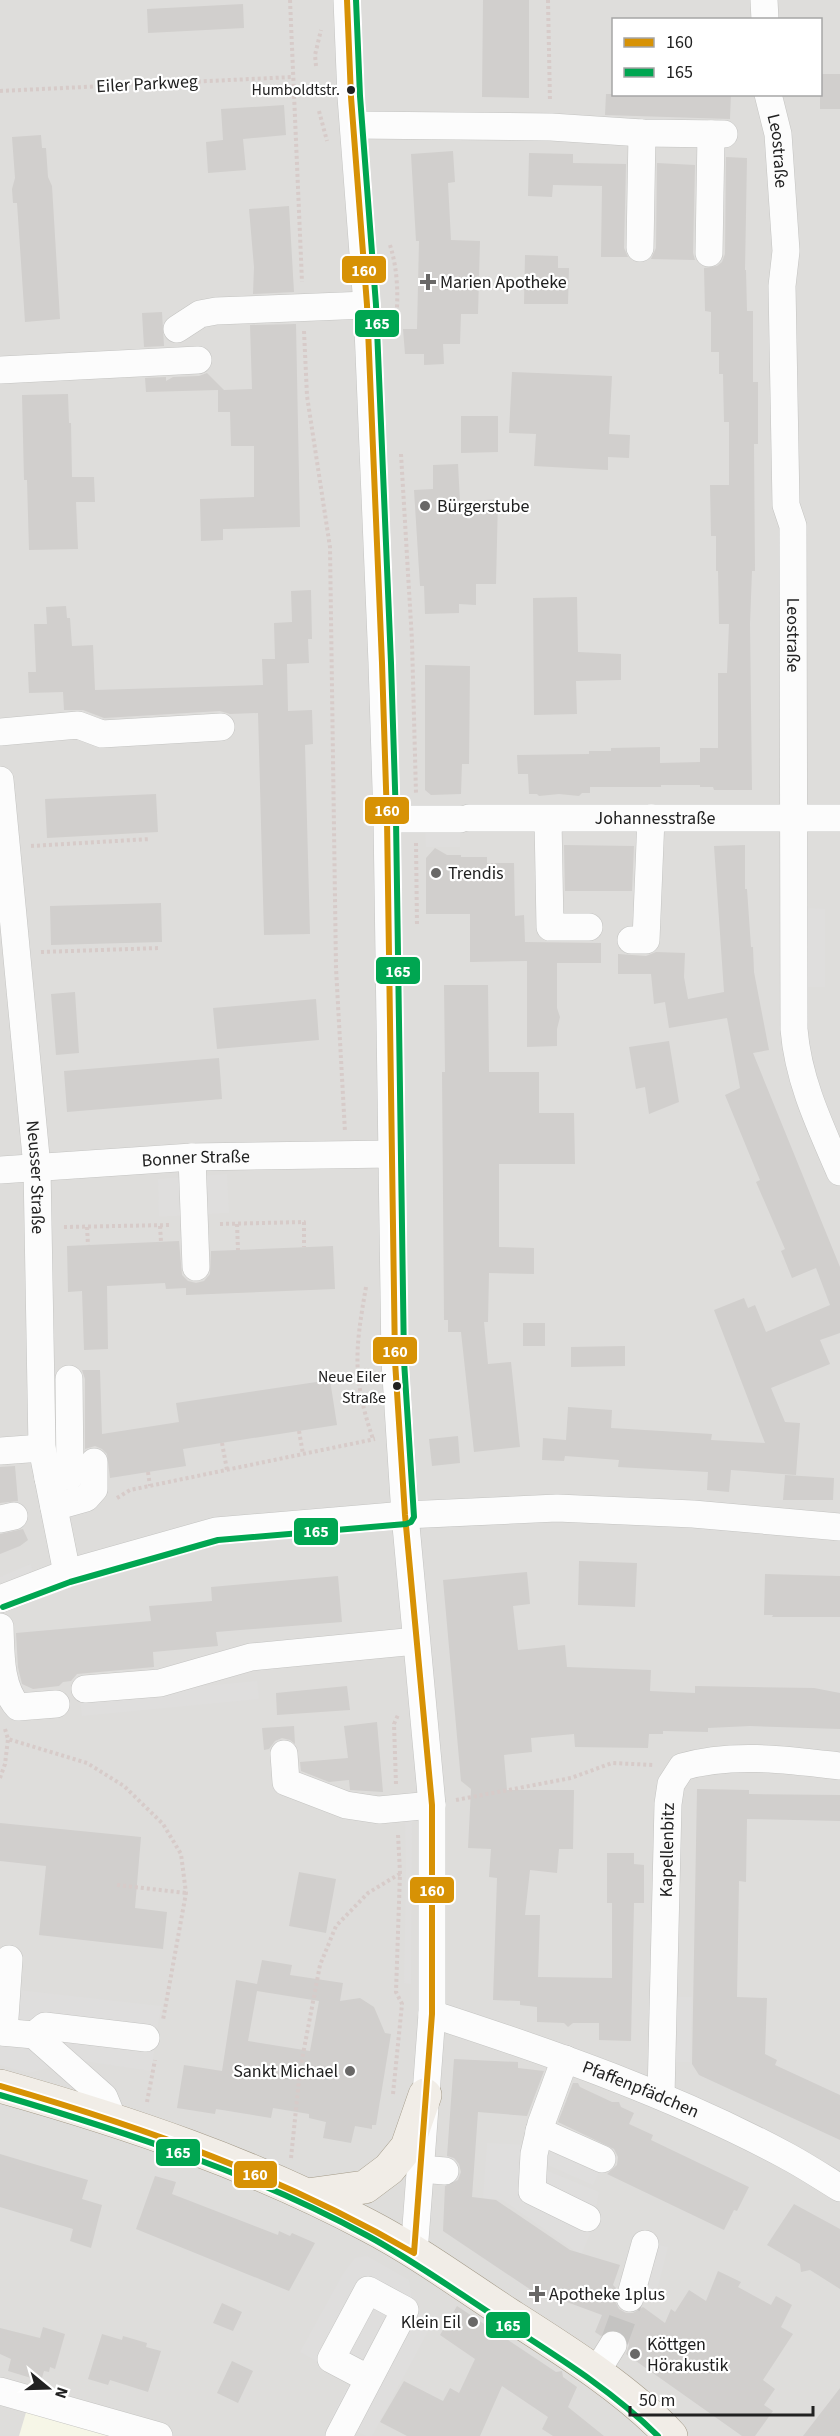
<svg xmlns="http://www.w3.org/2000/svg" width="840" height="2436" font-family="'Source Sans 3',sans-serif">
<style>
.residential{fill:#dedddb;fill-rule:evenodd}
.education{fill:#f6f6e7}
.parking{fill:#dfdedd}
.building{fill:#d1cfcd;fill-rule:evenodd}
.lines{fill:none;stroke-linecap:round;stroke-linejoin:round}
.minor-tunnel{stroke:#c5c4c2;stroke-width:27;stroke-dasharray:27 14;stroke-linecap:butt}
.minor-casing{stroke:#c4c4c2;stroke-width:28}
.major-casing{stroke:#a39a88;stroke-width:34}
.path{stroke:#d7cbc9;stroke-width:4;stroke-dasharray:3 3;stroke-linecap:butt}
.minor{stroke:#fcfcfc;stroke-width:27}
.major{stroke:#f1ede7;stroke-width:33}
.bus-1-casing{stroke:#fff;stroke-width:10}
.bus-2-casing{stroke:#fff;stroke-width:10}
.bus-1{stroke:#d79205;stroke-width:6}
.bus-2{stroke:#00a651;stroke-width:6}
.bus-dot{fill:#212121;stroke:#fff;stroke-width:2}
.poi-dot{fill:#696867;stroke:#fff;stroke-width:2}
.labels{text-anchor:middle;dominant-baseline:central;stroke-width:4.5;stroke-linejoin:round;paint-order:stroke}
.bus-label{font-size:16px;fill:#212121;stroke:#fff;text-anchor:end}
.street-label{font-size:18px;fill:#212121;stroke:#fff}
.poi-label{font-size:18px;fill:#212121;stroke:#fff;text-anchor:start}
.line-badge{stroke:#fff;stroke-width:2}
.badge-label{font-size:16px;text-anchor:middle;font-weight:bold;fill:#fff}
</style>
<rect width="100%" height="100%" fill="#eeedea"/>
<path class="residential" d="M0 0H840V2436H0ZM614 20H820V94H614Z"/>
<path class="education" d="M27 2409 117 2436H19Z"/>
<path class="parking" d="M425 827H460V847H426Z
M807 908 825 909V987H807Z
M227 1174 229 1213 159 1217 158 1179Z
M31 1564 33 1571 0 1584V1577Z
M257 1681 259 1699 82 1716 80 1698Z
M405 1820H412L411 1984 404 1983 406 1872Z
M18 1990 161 2006 151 2071 77 2060 29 2073 0 2065V2015Z
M674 1997H692L690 2062H672Z
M546 2142 601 2167 593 2185 541 2162Z
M487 2143 528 2145 538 2167 599 2192 593 2227 581 2255 503 2200 483 2198Z
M651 2243 668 2247 655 2299 637 2295Z
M367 2256 409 2280 413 2308 434 2320 372 2436H366L331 2418 351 2380 300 2352 343 2274 355 2258Z"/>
<path class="building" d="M483 0H529V98L482 97Z
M243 4 244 28 148 33 147 9Z
M820 74H840V109H820Z
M606 94H731L730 119 605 115Z
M284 105 286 135 243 139 246 170 208 173 206 142 223 140 221 109Z
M41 135 42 148H46L48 177 52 186 60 319 25 322 17 203H13L12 189 15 178 12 137Z
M453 151 455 182 448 183 451 240 480 241 478 314H461L460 344H443L444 364 424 365V354H405L403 329H417L419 241H416L411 154Z
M529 153 573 154V163L626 164 624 248 628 257H601L602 186 553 185 552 197 528 196Z
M726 157 747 158 745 270H746L747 311H753V382H758V444H754L755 571H752L750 624 752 790H714L713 787H700V785H661V787H590V793H582L579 796 559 794 539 796 537 794H529L528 774H518L517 755 589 754V751H611V748L660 747V763L700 762V748H718V673H727L729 624H719L718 571H716V536H711L710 485H729V422H724L723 374H719V352H711V312L705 311 704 268 717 266 722 262 725 254Z
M657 163 695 165 693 253 695 260 651 259 656 248Z
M289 206 294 292 253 294 254 267 249 209Z
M525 255 558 256V268H569L568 304H524Z
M162 312 164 346 144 347 142 313Z
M296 324 300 527 223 529V540L201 541 200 499 254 497V446H231L230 412H218V390L146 392 145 378 166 377V381L173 377 199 376 207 373 224 390 252 389 250 325Z
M512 372 612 376 609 434 630 435 629 458 608 457V470L534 466 536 434 509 433Z
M68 394 69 423H71L72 477H94L95 502H76L78 549 29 550 27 480H24L22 395Z
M461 416H498V452L461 453Z
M458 464 460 502 498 499 496 584H476V605L459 604V613L425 614 424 586H420L414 490 433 489V465Z
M311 590 312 639H308L309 663 287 664 288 711 312 710 313 744 305 745 310 934 264 935 258 713 230 714 220 711 104 718 83 710H64L63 692 29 693 28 672H36L34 624H47L46 607 66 606 67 618H70L72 646 93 645 95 690 263 685 262 659H275L274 623 292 622 291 591Z
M577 597 578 652 621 654V680L576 681 577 714 534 715 533 598Z
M425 665 470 666 469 764H462L461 794 431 795 425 790Z
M156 794 158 832 47 838 45 799Z
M564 845 634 846 632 891H565Z
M745 845V889H747L751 947H753L754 972 769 1050 753 1053 840 1267V1333L820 1340 830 1364 771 1388 785 1422 800 1423 796 1475 731 1470 729 1492 707 1490 708 1472 618 1467 619 1460 565 1456 564 1461 542 1460 543 1438 566 1440 568 1407 612 1410 611 1428 712 1434 711 1440 765 1443 714 1310 744 1298 748 1308 755 1305 766 1332 830 1305 816 1268 792 1278 781 1251 785 1249 756 1182 760 1180 725 1095 740 1088 727 1018 669 1028 665 1002 654 1004 651 974H618V954L646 956 656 952 685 953 684 977 688 999 724 992 714 846Z
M435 848 447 855H461V857H487V863H514L515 916 524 915 525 942 601 943V963H557V1008L560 1017 557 1029V1046L527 1047V961L470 962V914H426V858Z
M161 903 162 942 51 945 50 906Z
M444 985H488L489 1072H539V1113H574L575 1164H499V1247L534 1248V1274L489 1273 488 1322H484L488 1364 511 1362 520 1447 474 1452 461 1332H448V1320H444L442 1072H445Z
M75 992 79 1053 56 1055 51 994Z
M316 999 319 1040 217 1049 213 1008Z
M669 1041 679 1102 649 1114 645 1087 636 1089 629 1047Z
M219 1058 222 1099 67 1112 64 1071Z
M179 1241 182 1275 188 1281 196 1283 204 1281 210 1274 211 1251 333 1246 335 1289 186 1295V1288L166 1289 165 1283 107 1286 108 1349 84 1350 82 1291 68 1292 67 1246Z
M523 1323H545V1346H523Z
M625 1346V1366L571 1367V1347Z
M82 1370H100L102 1434 179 1422 176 1403 330 1380 337 1425 183 1449 186 1466 110 1478 107 1454 102 1449 95 1446 85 1449V1379Z
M458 1436 460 1463 432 1466 429 1439Z
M15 1466 18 1501 0 1503V1467Z
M785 1475 834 1478 833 1500H783Z
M23 1529 28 1540 20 1546 0 1554V1534Z
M579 1561 637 1563 635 1607 578 1605Z
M527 1572 530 1604 513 1606 518 1650 565 1645 567 1667 651 1670 650 1691 695 1693V1686L814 1688 840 1693V1729L750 1726 708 1728V1732L663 1731V1734H649L648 1748 575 1747 574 1734 531 1738 532 1752 504 1755 507 1790H574L573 1849H559L557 1873 530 1870 525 1915H540L538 1977 612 1978V1903H607V1853H634V1864L644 1865V1903H634L631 2041 599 2040V2023H573L568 2027 564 2023 537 2022V2007L520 2005V2001L493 2000 497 1878 489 1877 491 1849 468 1848 471 1789 461 1781 443 1580Z
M765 1574 840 1576V1617H772L773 1615H764Z
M338 1576 342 1622 216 1632 218 1646 153 1652 154 1667 77 1674 71 1681 63 1682 59 1686 33 1689 22 1684 18 1667 16 1633 151 1621 149 1606 212 1601 211 1587Z
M347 1686 350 1710 277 1715 276 1693Z
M377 1722 383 1792 350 1790 349 1780 329 1782 301 1771 300 1762 348 1758 344 1726Z
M294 1726 295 1744 290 1740 282 1738 275 1741 269 1749 264 1750 262 1728Z
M697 1789 749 1790V1794L840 1795V1821L747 1819 746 1882 739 1881 737 1997 767 1998 765 2054 777 2060 775 2065 840 2095V2140L699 2075 692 2064Z
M0 1823 141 1837 135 1908 167 1912 163 1949 39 1935 46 1866 0 1861Z
M299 1872 336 1879 326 1933 289 1926Z
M262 1960 292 1965 290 1975 343 1983 340 2001 360 1998 374 2007 385 2033 391 2034 376 2125H372V2129L355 2126 351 2143 323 2138 326 2122 309 2118V2114L273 2108 271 2118 216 2109 215 2114 177 2108 184 2065 222 2071 236 1980 257 1984ZM257 1991 319 2001 310 2051 248 2041Z
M454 2059 518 2062V2068L544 2071 527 2116 478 2112 472 2197 496 2200 570 2250 620 2265 613 2285 616 2288 615 2301 619 2309 626 2313H633L643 2307 665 2323 671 2309 675 2312 689 2290 706 2301 718 2271 741 2282 738 2287 771 2305 776 2296 792 2305 781 2327 793 2334 763 2380 775 2389 764 2405 773 2411 755 2436H742L626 2354 629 2345 627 2338 622 2332 613 2329 601 2336 595 2332 602 2315 564 2301 562 2305 549 2295 537 2294 443 2231 445 2186 458 2180 461 2172 459 2164 454 2158 447 2156Z
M573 2083H578L580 2087 612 2102H619L621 2107 634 2113 629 2124 653 2135 651 2140 749 2187 737 2211 734 2210 724 2230 607 2174 617 2165 618 2157 614 2149 558 2122Z
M0 2154 88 2180 82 2199 102 2205 91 2248 70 2241 73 2229 0 2207Z
M155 2176 176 2182 172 2194 278 2235 279 2231 290 2236 292 2233 315 2243 289 2291 136 2229Z
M794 2204 840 2229V2289L810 2270 801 2272 800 2264 767 2245Z
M222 2303 242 2312 233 2331 213 2323Z
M457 2306 556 2372 562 2371 563 2377 577 2387 568 2407 604 2436H553L542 2429 548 2417 502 2386 480 2436H407L380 2422 404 2381 443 2401 450 2388 459 2393 475 2359 440 2335Z
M43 2327 65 2334 55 2369 50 2367 49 2372 44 2371 41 2381 8 2371 11 2359 0 2354V2328L40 2338Z
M102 2334 122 2340 123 2336 147 2343 146 2347 161 2351 148 2392 110 2380 108 2385 88 2379Z
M232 2361 253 2371 238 2403 217 2393Z
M840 2388V2436H803Z"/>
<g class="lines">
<path class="minor-tunnel" d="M613 2345 630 2298"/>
<defs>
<g id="minor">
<path d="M347 0 351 97 367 305 382 663 387 819 395 1361 405 1515 432 1805V2014L414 2253"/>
<path d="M764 0 765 20"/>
<path id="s1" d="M768 94 778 134 786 251 782 286 786 505 793 526 794 1029C798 1080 820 1126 840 1172"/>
<path d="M354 125 551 127 642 133 724 134"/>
<path d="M640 248 642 133"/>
<path d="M709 253 711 134"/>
<path d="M177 329 200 314 216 311 367 305"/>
<path d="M0 370 198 360"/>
<path d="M0 732 78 725 102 734 221 727"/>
<path id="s2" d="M0 780 37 1167 42 1448 67 1573"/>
<path id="s3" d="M469 818H840"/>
<path d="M387 819H460"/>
<path d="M548 819 550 927H589"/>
<path d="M631 940H646L651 818"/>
<path d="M192 1157 196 1267"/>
<path id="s4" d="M0 1170 192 1157 391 1154"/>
<path d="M0 1451 42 1448"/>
<path d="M48 1478 70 1476 69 1379"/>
<path d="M54 1507 86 1498 94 1489V1462"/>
<path d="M0 1519 14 1516"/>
<path d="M0 1599 67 1573 216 1531 405 1515 557 1508 693 1514 840 1527"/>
<path d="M0 1627C1 1654 0 1687 18 1707L56 1704"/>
<path d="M85 1689 160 1683 251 1657 416 1641"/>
<path d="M284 1754 286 1782 346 1805 379 1810 432 1805"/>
<path id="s5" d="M432 2014C552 2053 673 2095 785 2155 804 2165 822 2177 840 2188"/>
<path d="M0 2032 34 2035 104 2097 113 2119"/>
<path d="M4 2032 9 1959"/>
<path d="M34 2035 45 2026 146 2038"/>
<path d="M565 2059 541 2124 534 2154 532 2191 587 2218"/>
<path id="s6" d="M661 2096 668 1804 671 1784 682 1767C732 1752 789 1760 840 1766"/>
<path d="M539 2131 602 2159"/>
<path d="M420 2169 445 2171"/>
<path d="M630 2298 645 2244"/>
<path d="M595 2374 613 2345"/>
<path d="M0 2391 159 2436"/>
<path d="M339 2436 405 2310 368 2290 331 2359 369 2379"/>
</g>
<path id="major" d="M0 2086C128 2122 252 2164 369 2226 417 2251 462 2284 508 2314 563 2349 627 2389 671 2436
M307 2195 365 2187 389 2169 407 2147 425 2095"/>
</defs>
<use href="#minor" class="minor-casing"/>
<use href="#major" class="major-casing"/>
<path class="path" d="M290 0 302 282
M548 0 550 102
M316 66 315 55 321 30
M0 91 293 77
M319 111 327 141
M390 245C398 270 399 300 395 326
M304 331 307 396 330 547 336 968 345 1132
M401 454 412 641 416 794
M416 843 417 926
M31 846 150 839
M41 952 160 948
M220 1224 304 1222V1247
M237 1224 238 1250
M160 1226 161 1242
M64 1227 170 1225
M87 1227 88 1245
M366 1287C355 1350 352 1377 373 1439
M299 1431 303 1454
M222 1443 227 1470
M148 1472 150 1486
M117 1498 130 1490 375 1439
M5 1729 8 1739 87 1763 124 1786 163 1824 181 1854 186 1893 163 2020
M0 1778 5 1764 8 1739
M396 1784 394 1724 398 1715
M456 1800 571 1778 612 1763 654 1765
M117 1885 186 1893
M393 2094 402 2004 396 1992 400 1873 398 1834
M147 2102 155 2060
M291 2158 300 2070 320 1965 336 1926 368 1893 401 1873"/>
<use href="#minor" class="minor"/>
<use href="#major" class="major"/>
<defs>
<path id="bus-1" d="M0 2086C148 2129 279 2175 414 2253L432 2014V1805L405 1515 395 1361 387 819 382 663 367 305 351 97 347 0"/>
<path id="bus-2" d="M3 1607 70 1582 218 1540 406 1524 411 1522 414 1517 404 1361 396 819 391 663 376 305 360 96 356 0
M0 2095C126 2132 252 2173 368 2236 414 2261 457 2292 502 2321 556 2356 612 2390 658 2436"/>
</defs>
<use href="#bus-1" class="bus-1-casing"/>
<use href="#bus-2" class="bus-2-casing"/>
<use href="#bus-1" class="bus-1"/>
<use href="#bus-2" class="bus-2"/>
</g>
<g class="bus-dot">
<circle cx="351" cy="90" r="5"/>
<circle cx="397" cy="1386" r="5"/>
</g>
<g class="poi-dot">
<path d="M425 273h6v6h6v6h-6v6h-6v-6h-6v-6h6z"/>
<circle cx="425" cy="506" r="6"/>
<circle cx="436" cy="873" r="6"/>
<circle cx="350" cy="2071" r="6"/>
<path d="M534 2285h6v6h6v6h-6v6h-6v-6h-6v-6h6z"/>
<circle cx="473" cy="2322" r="6"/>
<circle cx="635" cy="2354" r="6"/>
</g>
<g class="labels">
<g class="bus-label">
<text x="340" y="90">Humboldtstr.</text>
<text x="386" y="1377">Neue Eiler<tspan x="386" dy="21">Straße</tspan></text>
</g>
<g class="street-label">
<text transform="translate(147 84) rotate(-3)">Eiler Parkweg</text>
<text stroke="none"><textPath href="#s1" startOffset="58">Leostraße</textPath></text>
<text stroke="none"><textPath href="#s1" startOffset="544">Leostraße</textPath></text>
<text stroke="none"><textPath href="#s3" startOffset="186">Johannesstraße</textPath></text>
<text stroke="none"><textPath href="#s4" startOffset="196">Bonner Straße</textPath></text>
<text stroke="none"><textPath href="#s2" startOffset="399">Neusser Straße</textPath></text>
<text stroke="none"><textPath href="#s6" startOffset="246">Kapellenbitz</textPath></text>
<text stroke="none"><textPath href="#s5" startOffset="222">Pfaffenpfädchen</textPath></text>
</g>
<g class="poi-label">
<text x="440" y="282">Marien Apotheke</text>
<text x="437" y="506">Bürgerstube</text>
<text x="448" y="873">Trendis</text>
<text x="338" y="2071" text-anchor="end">Sankt Michael</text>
<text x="549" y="2294">Apotheke 1plus</text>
<text x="461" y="2322" text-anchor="end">Klein Eil</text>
<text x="647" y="2344">Köttgen<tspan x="647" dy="21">Hörakustik</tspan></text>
</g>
</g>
<g class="line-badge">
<rect x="341" y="255" width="46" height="29" rx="6" fill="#d79205"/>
<rect x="354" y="309" width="46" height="29" rx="6" fill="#00a651"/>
<rect x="364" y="796" width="46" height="29" rx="6" fill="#d79205"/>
<rect x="375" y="956" width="46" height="29" rx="6" fill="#00a651"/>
<rect x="372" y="1336" width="46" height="29" rx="6" fill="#d79205"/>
<rect x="293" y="1517" width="46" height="29" rx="6" fill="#00a651"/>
<rect x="409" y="1876" width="46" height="28" rx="6" fill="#d79205"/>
<rect x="155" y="2138" width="46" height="29" rx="6" fill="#00a651"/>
<rect x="233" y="2160" width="45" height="29" rx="6" fill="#d79205"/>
<rect x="485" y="2311" width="46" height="28" rx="6" fill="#00a651"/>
</g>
<g class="badge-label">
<text x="364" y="276">160</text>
<text x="377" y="329">165</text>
<text x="387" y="816">160</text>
<text x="398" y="977">165</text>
<text x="395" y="1357">160</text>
<text x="316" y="1537">165</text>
<text x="432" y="1896">160</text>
<text x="178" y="2158">165</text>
<text x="255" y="2180">160</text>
<text x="508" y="2331">165</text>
</g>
<rect x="612" y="18" width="210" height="78" fill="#ffffff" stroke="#a6a6a6" stroke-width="1.5"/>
<rect x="624" y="38" width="30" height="9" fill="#d79205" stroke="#a6a6a6" stroke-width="1.5"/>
<text x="666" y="48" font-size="18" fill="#212121">160</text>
<rect x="624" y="68" width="30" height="9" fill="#00a651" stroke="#a6a6a6" stroke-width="1.5"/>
<text x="666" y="78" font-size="18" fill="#212121">165</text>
<g transform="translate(48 2388) rotate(109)" stroke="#ffffff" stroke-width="4.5" paint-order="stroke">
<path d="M0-4.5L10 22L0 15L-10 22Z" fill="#212121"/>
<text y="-9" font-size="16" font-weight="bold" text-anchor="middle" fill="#212121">N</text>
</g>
<path d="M630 2406v9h183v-9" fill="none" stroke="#212121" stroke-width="3"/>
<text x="639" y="2406" font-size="18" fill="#212121" stroke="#ffffff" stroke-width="4.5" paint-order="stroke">50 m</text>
</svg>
